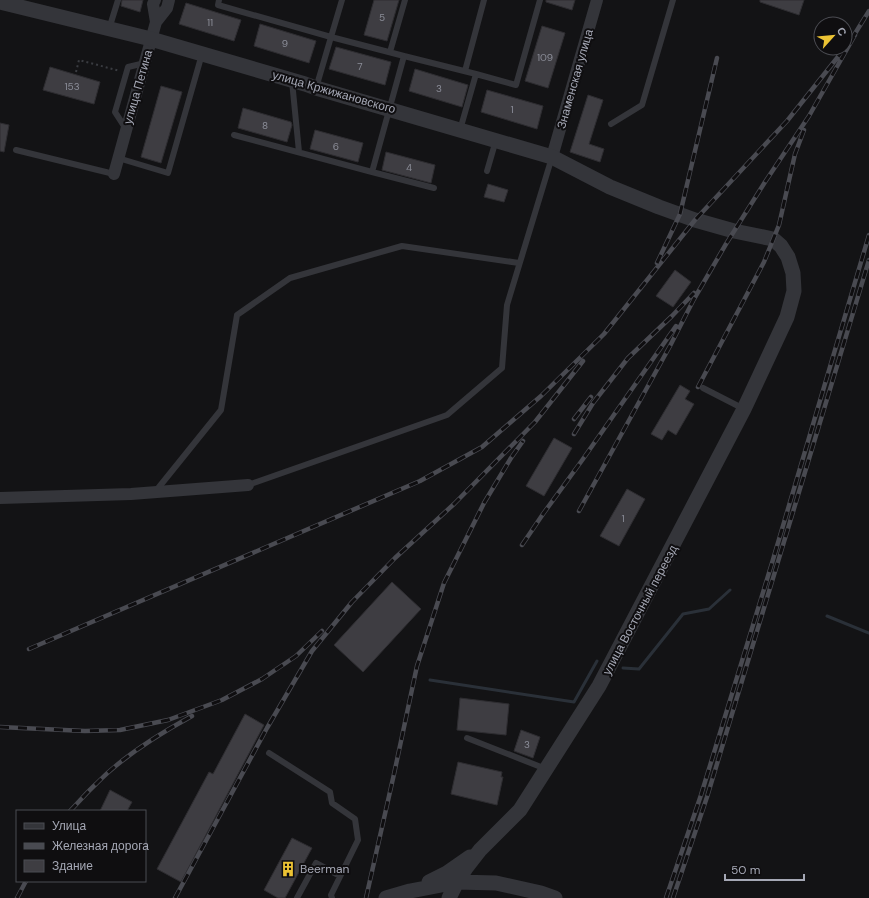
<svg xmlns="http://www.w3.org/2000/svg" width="869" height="898" font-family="'DM Sans',sans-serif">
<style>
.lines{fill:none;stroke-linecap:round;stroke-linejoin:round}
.stream{stroke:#2a3038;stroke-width:3}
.building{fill:#3e3d42;stroke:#2e2d31}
.path{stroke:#3a3c41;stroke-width:2;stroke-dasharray:2 3;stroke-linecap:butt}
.service{stroke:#34353a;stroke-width:6}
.minor{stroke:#34353a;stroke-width:12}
.tertiary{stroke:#34353a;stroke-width:15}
.rail-casing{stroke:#494a51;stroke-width:4.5}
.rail{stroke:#0f0e10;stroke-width:3;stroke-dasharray:9;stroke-linecap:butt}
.labels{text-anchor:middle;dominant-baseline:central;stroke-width:4;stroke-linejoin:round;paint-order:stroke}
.number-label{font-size:10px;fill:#8b8d98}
.street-label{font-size:12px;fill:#a5a8b5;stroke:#0f0e10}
.poi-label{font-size:12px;fill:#a5a8b5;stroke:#0f0e10;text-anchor:start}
</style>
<rect width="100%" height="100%" fill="#131315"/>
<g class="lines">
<path class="stream" d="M827 616 869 633
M623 668 639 669 683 614 709 609 730 590
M430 680 574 702 597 661"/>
</g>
<path class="building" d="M122 0H143L140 12 121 6Z
M374 0H399L387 41 364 35Z
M546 0H575L572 10 546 2Z
M760 0H804L799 15 760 2Z
M186 3 241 20 234 41 179 24Z
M260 24 316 41 309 63 254 46Z
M542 26 565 33 548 88 525 81Z
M336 47 391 62 385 85 329 69Z
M50 67 100 82 94 104 43 90Z
M415 69 468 85 462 107 409 91Z
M161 86 182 92 161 163 141 157Z
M487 90 543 106 537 129 481 112Z
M588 95 603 100 589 144 604 149 600 162 570 152Z
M243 108 291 122 292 125 287 142 238 128Z
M0 123 9 125 4 152 0 151Z
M315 130 363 143 358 162 310 149Z
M386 152 435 165 431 183 382 170Z
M488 184 508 190 504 202 484 197Z
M675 270 691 282 673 307 656 296Z
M680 385 690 391 685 399 694 404 676 435 668 430 662 440 651 434Z
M554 438 572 448 544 496 526 486Z
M627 489 645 499 619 546 600 536Z
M392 582 421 609 363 672 334 645Z
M460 698 509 704 506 735 457 730Z
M245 714 264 725 181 882 157 869 209 772 213 774Z
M521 730 540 737 533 758 514 751Z
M458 762 502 772 501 777H503L497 805 451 794Z
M110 790 132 802 127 811H100Z
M292 838 312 848 285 898H278L264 890Z"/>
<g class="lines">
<path class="path" d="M76 72 79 60 120 71"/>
<path class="service" d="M219 0 218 5 331 37 316 88
M109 29 118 0
M390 52 405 0
M404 56 476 74
M465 71 484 0
M292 81 299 152
M611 124 642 105 673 0
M126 129 115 112 128 67 145 63
M460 130 476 74 516 85 540 0
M234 135 372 172 404 56 331 37 342 0
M16 150 114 174
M118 158 168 173 202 54
M487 171 496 140
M372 172 434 188
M703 388 744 409
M248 485 447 415 502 368 507 305 552 157
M155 492 221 410 237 315 290 278 402 246 519 263
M467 738 546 769
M269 753 330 792 332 803 355 819 358 840 331 895 332 898
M297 898 316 863 340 876"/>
<path class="minor" d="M156 22 167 8 169 0
M552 157 597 0
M114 174 156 22 153 4 155 0
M0 498 131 494 248 485"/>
<path class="tertiary" d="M0 2 151 39 305 84 316 88 552 157 610 187 659 207 695 220 734 231 773 239 781 246 788 257 793 273 794 291 787 317 744 409 599 686 520 810 480 850 466 868 457 882 449 898
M429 882 447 873 470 857
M386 898 410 891 457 882 496 883 541 893 555 898"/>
<defs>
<path id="rail" d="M851 40 869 11
M657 263 680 214 717 58
M698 387 764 262 779 225 795 154 804 130
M574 419 591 397
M574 434 593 403 628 358 672 316 694 293
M579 511 670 346 694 299 726 244 765 182 809 116 855 35
M522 545 543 514 583 459 676 326
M29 649 420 481 482 447 541 396 604 334 695 220 787 121 845 48
M0 727 85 731 120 730 168 720 222 700 262 679 296 656 322 631
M70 811C79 802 87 792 96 784 122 757 159 734 192 716
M17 898 26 881
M175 898 267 728 312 651 352 602 395 558 454 504 535 422 583 361
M366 898 394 774 417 666 431 623 444 583 484 503 511 458 523 441
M666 898 701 795 772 563 869 235
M673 898 707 797 869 260"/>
</defs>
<use href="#rail" class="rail-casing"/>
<use href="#rail" class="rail"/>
</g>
<defs>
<symbol id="building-bare" viewBox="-9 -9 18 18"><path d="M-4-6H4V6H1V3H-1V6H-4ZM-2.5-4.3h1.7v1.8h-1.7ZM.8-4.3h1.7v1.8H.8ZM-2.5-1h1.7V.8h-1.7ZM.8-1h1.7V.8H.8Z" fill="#ecc334" stroke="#0f0e10" stroke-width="2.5" paint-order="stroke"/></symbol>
</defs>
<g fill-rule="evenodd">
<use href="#building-bare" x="277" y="858" width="22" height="22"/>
</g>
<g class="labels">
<g class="number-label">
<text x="382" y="17">5</text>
<text x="210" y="22">11</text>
<text x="285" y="43">9</text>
<text x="545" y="57">109</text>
<text x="360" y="66">7</text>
<text x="72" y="86">153</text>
<text x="439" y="88">3</text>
<text x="512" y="109">1</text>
<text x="265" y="125">8</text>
<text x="336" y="146">6</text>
<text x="409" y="167">4</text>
<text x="623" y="518">1</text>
<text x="527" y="744">3</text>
</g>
<g class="street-label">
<text transform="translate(575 79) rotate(-74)">Знаменская улица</text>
<text transform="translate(138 87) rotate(-74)">улица Петина</text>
<text transform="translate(334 92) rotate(16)">улица Кржижановского</text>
<text transform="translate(640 610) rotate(-62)">улица Восточный переезд</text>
</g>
<g class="poi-label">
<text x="300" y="869">Beerman</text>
</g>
</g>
<rect x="16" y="810" width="130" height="72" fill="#0f0e10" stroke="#4b4c52"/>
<rect x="24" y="823" width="20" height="6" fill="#34353a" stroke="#4b4c52"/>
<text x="52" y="830" font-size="12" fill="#a5a8b5">Улица</text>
<rect x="24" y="843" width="20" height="6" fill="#494a51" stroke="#4b4c52"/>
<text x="52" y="850" font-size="12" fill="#a5a8b5">Железная дорога</text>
<rect x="24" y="860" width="20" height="12" fill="#3e3d42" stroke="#4b4c52"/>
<text x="52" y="870" font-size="12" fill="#a5a8b5">Здание</text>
<g transform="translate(833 36) rotate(63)"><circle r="19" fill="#0f0e10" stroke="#4b4c52"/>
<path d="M0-3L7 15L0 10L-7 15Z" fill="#ecc334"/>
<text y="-6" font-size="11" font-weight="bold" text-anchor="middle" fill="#a5a8b5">С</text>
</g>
<path d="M725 874v6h79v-6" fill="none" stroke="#a5a8b5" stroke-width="2"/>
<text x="731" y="874" font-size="12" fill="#a5a8b5" stroke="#0f0e10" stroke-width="3" paint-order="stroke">50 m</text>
</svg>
